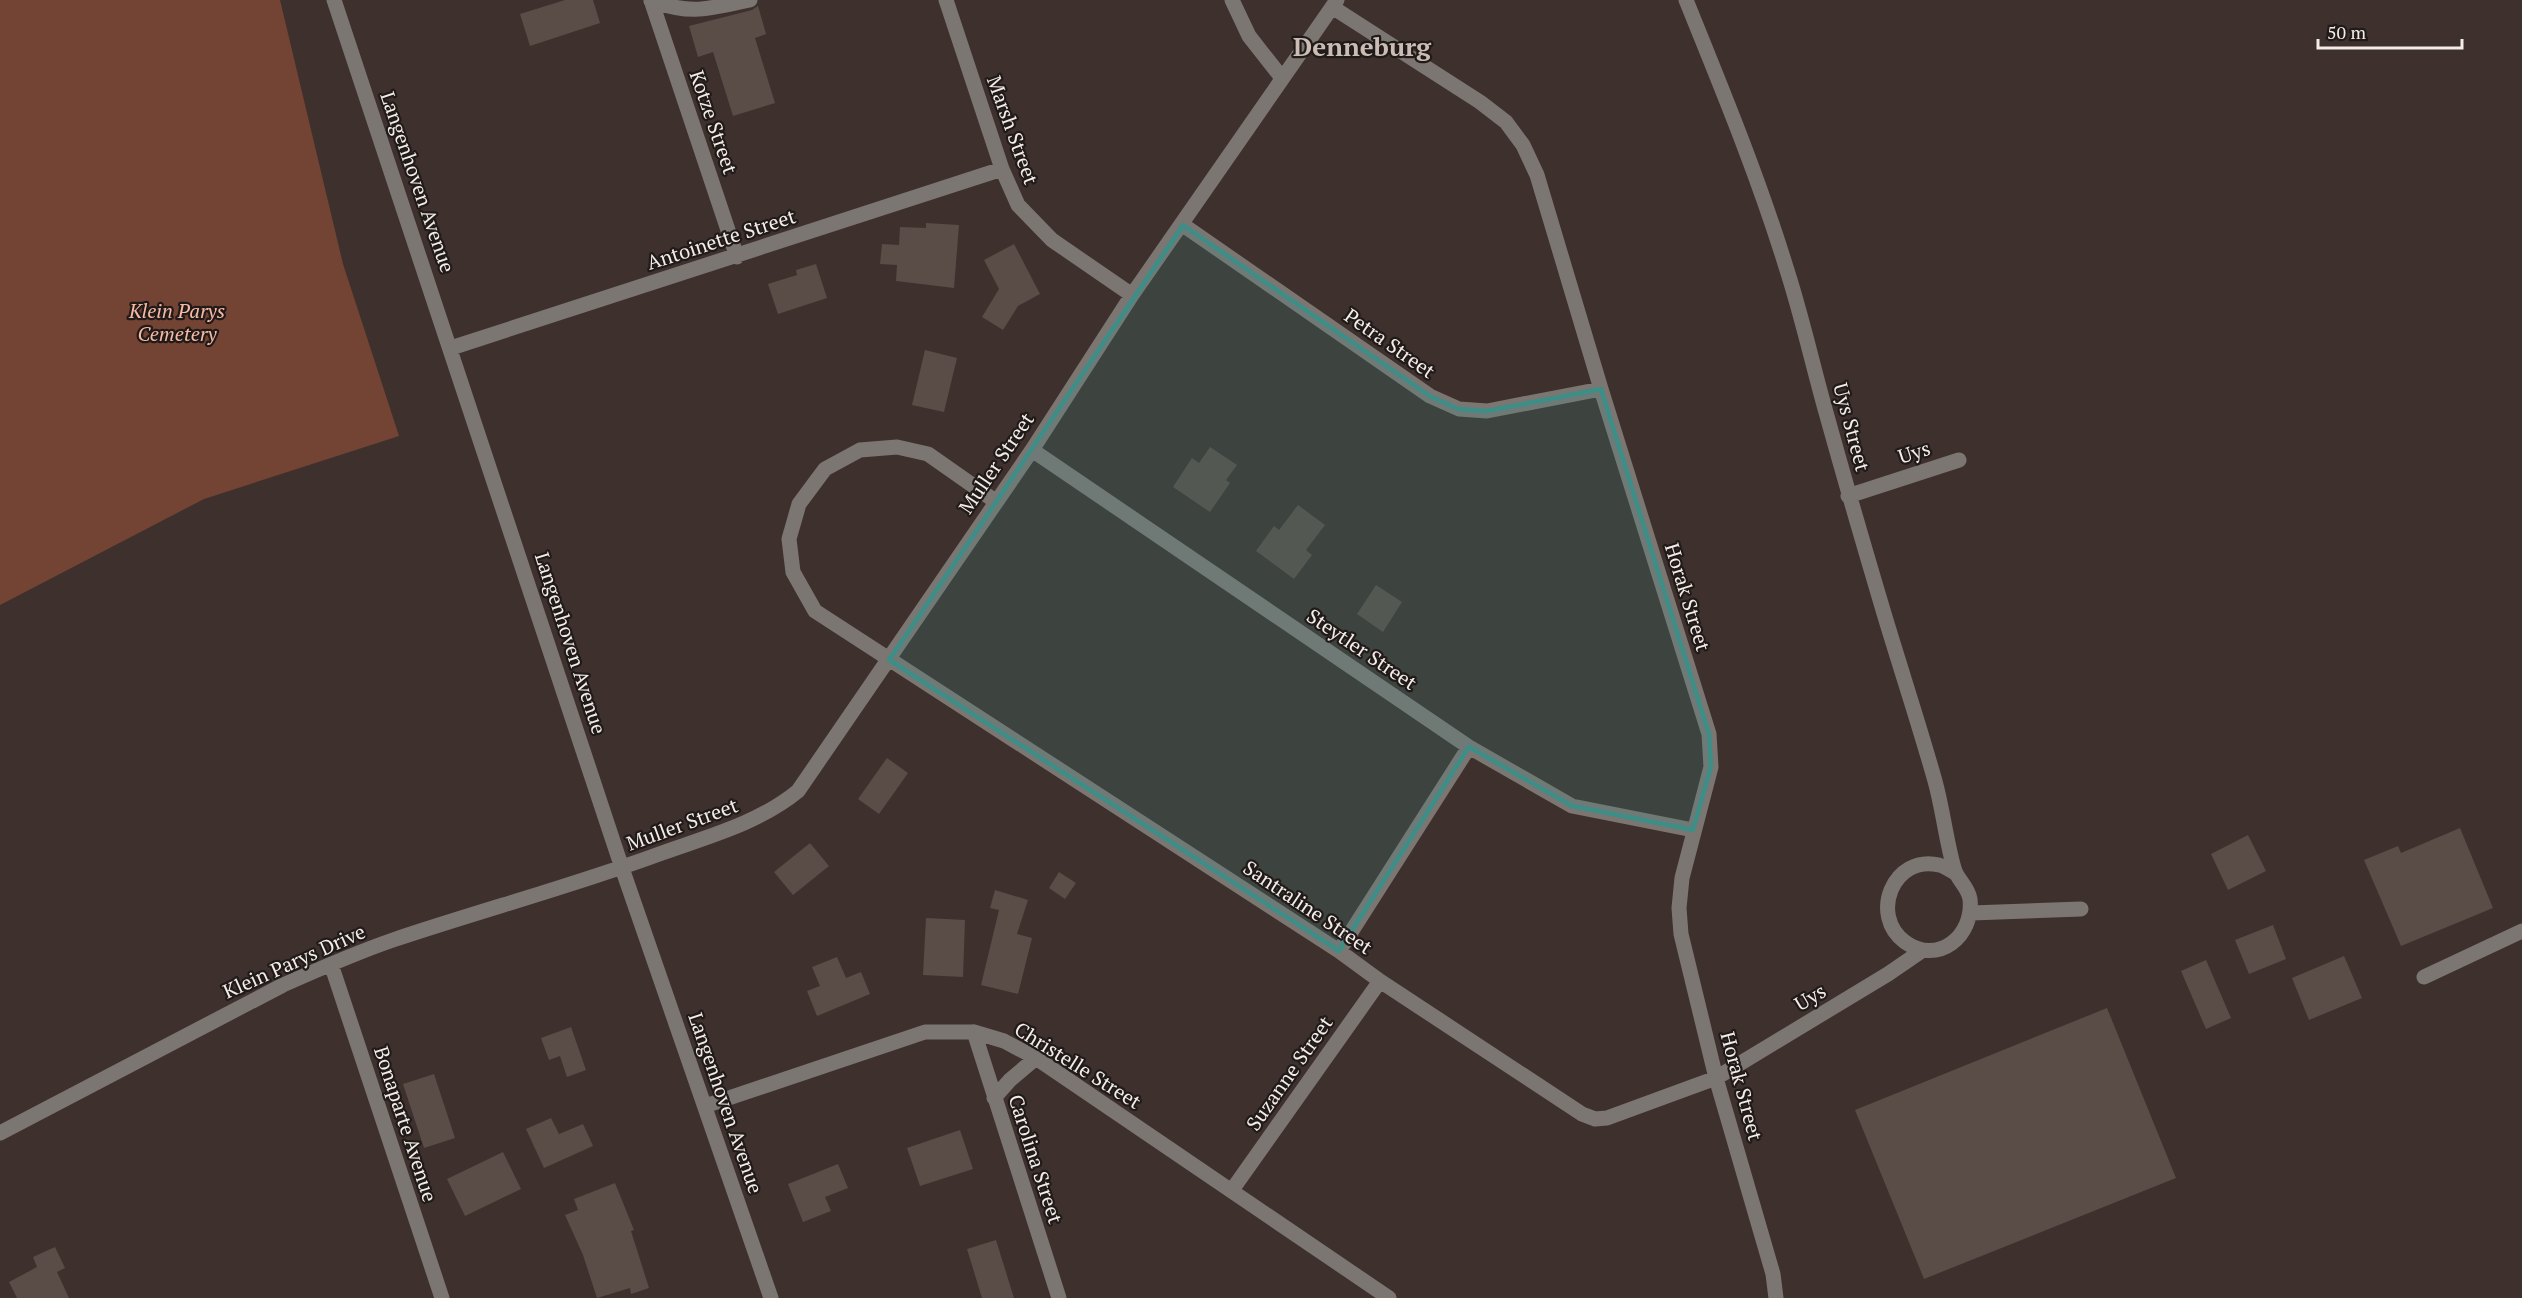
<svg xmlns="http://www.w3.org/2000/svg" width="2522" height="1298" font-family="'PT Serif',serif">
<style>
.green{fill:#734434}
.building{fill:#5a4c47}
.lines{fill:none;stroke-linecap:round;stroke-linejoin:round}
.minor{stroke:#7c7673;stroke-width:15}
.marked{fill:#3d8e87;fill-opacity:0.2;stroke:#3d8e87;stroke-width:4.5;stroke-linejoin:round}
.labels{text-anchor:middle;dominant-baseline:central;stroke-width:4.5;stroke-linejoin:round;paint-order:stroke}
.street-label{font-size:20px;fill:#f4ece9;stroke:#201b19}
.park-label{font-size:20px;font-style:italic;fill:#f8b9a4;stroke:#201b19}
.district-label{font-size:26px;font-weight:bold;fill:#ccbcb6;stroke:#201b19}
</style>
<rect width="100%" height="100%" fill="#3e312d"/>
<path class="green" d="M0 0H280L343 264 399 436 204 499 0 605Z"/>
<path class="building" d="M565 0H593L600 23 530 46 520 14Z
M758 6 766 34 755 38 775 103 733 116 713 52 698 57 689 26 752 10Z
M926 223 959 225 954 288 896 281 897 265 880 264 882 244 899 245 900 227 926 228Z
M1014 244 1040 294 1018 306 1003 330 982 317 999 289 984 260Z
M816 264 827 298 778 314 768 284 797 275 796 270Z
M925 350 957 358 944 412 912 405Z
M1210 447 1237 465 1226 480 1230 483 1210 512 1173 487 1192 458 1199 463Z
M1298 505 1325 525 1306 550 1312 555 1294 579 1256 551 1274 526 1279 530Z
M1376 585 1402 602 1383 632 1357 614Z
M887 758 908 773 879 814 858 799Z
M2460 828 2493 908 2401 946 2364 860 2398 846 2401 853Z
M2248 835 2266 871 2228 890 2211 854Z
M810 843 829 866 793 895 774 872Z
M1059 872 1076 883 1065 899 1049 888Z
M995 890 1028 900 1017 934 1032 938 1018 994 981 985 999 910 990 908Z
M926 918 965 920 963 977 923 975Z
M2273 925 2286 959 2249 974 2235 940Z
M2344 956 2362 998 2309 1020 2292 978Z
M837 957 846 978 861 972 870 994 817 1016 807 991 820 986 812 967Z
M2206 960 2231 1018 2206 1029 2181 971Z
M2107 1008 2176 1178 1924 1279 1855 1110Z
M571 1027 586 1070 567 1077 560 1056 549 1060 541 1038Z
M434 1074 455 1138 424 1148 403 1084Z
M551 1118 559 1134 583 1124 593 1146 544 1168 526 1129Z
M960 1130 973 1169 920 1186 907 1148Z
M503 1152 521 1189 465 1216 447 1179Z
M838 1164 848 1188 825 1197 831 1211 803 1222 788 1184Z
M615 1183 634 1230 631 1231 649 1288 631 1294 630 1288 597 1298 583 1255 565 1215 578 1210 574 1199Z
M996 1240 1014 1298H982L967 1249Z
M55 1247 65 1268 57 1272 69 1298H17L9 1282 37 1267 33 1257Z"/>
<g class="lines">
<path class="minor" d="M334 0 622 868 771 1298
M651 0 737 257
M946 0 1002 169 1018 205 1052 240 1132 295
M1232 0 1249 36 1282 78
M1686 0C1722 89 1758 176 1786 267 1802 316 1813 367 1827 416 1845 481 1864 546 1883 610 1900 667 1919 724 1935 781 1943 810 1946 840 1954 868 1957 880 1968 886 1970 899 1974 936 1938 966 1905 942 1869 916 1893 854 1939 865 1944 866 1950 870 1955 873
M651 1C694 15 707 9 750 0
M1332 7 1480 102 1506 122 1523 145 1537 175 1601 389 1709 734 1711 767 1682 878 1679 908 1681 934 1716 1078 1773 1274 1776 1298
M1183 225 1430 396 1459 409 1487 411 1601 389
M451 348 1002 169
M1032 450 1469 747 1572 806 1693 830
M1848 496 1959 460
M995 501 928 454 897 447 860 450 825 469 799 504 789 539 793 572 815 611 1339 951 1380 981 1582 1114 1595 1119 1607 1118 1716 1078 1888 974 1923 950
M1971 913 2081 909
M1339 951 1469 747
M331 964 442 1298
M2424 977 2522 931
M974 1032 1059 1298
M994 1098 1010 1080 1036 1058
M705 1106 925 1032H974L1004 1041 1036 1058 1389 1298
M0 1133 283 985C319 969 355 953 393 940 482 910 573 886 662 853 709 836 759 823 798 791L1032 450 1132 295 1337 0
M1232 1190 1380 981"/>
</g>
<path class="marked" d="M1183 225 1430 396 1459 409 1487 411 1601 389 1709 734 1711 767 1693 830 1572 806 1469 747 1339 951 889 660Z"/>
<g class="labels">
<g class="street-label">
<text transform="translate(714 122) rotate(71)">Kotze Street</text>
<text transform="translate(1013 130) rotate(70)">Marsh Street</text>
<text transform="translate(418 182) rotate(71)">Langenhoven Avenue</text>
<text transform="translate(721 239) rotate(-18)">Antoinette Street</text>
<text transform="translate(1390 343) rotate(35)">Petra Street</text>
<text transform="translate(1852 427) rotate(75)">Uys Street</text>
<text transform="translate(1914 452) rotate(-18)">Uys</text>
<text transform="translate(996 463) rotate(-56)">Muller Street</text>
<text transform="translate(1688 597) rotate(73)">Horak Street</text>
<text transform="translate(571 643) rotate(72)">Langenhoven Avenue</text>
<text transform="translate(1362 649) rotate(34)">Steytler Street</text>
<text transform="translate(682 824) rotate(-20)">Muller Street</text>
<text transform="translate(1308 907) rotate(34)">Santraline Street</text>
<text transform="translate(294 961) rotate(-24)">Klein Parys Drive</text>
<text transform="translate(1810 997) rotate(-31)">Uys</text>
<text transform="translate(1078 1065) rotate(32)">Christelle Street</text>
<text transform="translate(1289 1073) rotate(-55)">Suzanne Street</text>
<text transform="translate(1742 1086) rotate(75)">Horak Street</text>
<text transform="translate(726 1103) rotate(71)">Langenhoven Avenue</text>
<text transform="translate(406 1124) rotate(72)">Bonaparte Avenue</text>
<text transform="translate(1036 1159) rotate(72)">Carolina Street</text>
</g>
<g class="park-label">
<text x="177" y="310">Klein Parys<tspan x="177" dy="23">Cemetery</tspan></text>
</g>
<g class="district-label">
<text x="1362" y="46">Denneburg</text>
</g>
</g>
<path d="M2318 39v9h144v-9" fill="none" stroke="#f4ece9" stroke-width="3"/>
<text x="2327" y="39" font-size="18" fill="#f4ece9" stroke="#201b19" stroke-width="4.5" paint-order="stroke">50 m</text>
</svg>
